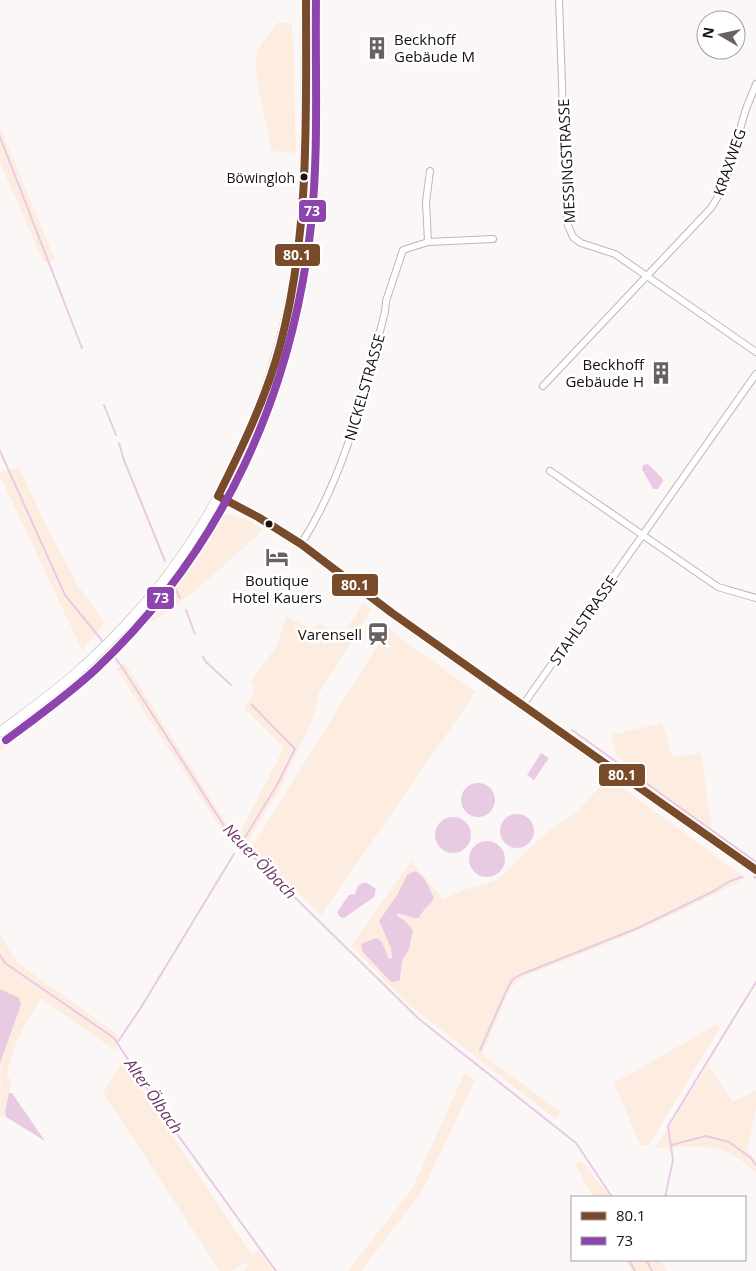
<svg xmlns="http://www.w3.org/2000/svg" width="756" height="1271" font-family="'Open Sans',sans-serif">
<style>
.green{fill:#fdede0;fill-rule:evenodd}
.water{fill:#e9cae3}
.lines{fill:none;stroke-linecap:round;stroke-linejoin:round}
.stream{stroke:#e9cae3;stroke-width:2}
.minor-casing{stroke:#bdb6b6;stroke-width:8}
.secondary-casing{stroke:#bdb6b6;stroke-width:10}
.minor{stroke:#fffefe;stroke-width:6}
.secondary{stroke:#fffefe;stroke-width:9}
.bus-1-casing{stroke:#fff;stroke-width:11}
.bus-2-casing{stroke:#fff;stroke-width:11}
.bus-1{stroke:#7a4b2a;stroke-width:8}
.bus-2{stroke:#8e44ad;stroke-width:8}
.bus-dot{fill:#191010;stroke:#fff;stroke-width:2}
.labels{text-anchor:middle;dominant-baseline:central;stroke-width:5;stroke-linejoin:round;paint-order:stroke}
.bus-label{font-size:14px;fill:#191010;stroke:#fff;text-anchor:end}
.poi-label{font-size:15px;fill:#191010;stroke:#fff;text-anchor:end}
.street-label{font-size:15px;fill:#191010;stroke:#fff}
.water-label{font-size:16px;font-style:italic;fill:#6e3969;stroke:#fff}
.line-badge{stroke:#fff;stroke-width:2}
.badge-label{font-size:14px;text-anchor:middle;font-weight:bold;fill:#fff}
</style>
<rect width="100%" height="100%" fill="#fcf7f7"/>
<path class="green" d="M278 22 292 23 296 153 272 151C268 129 250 70 258 51 262 41 272 31 278 22Z
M0 127 55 259 44 263 0 163Z
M19 467 44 521 77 584 105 623 82 650 0 476V472Z
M224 514C240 514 250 521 263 530 225 564 187 603 142 627L137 624 197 550 218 515Z
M363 603 372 609 318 695 314 716 280 789 242 852 226 836 116 669 125 663 230 829 238 836 284 748 244 708 255 691 251 681 278 644 286 616 313 630 318 623 342 636Z
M389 627 396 635 476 692 321 915 252 847Z
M89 673 92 678 0 752V744Z
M662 723 673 757 701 753 712 829 642 779 640 776 617 756 611 735Z
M608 777 746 878C673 917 599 948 522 977L510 989 482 1054 562 1113 555 1119 407 1003 351 946 411 861 444 900 460 891 496 880 512 866 541 837 579 810ZM406 875 430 906 412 918 399 913 397 916 404 920 409 949 402 961 401 978 375 964 362 951 382 942 389 959 392 958 391 948 379 921 397 895Z
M0 935 17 962 118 1035 116 1051 41 999C26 1023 11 1046 7 1075L12 1082 5 1111 6 1117 0 1116 1 1060 21 1005 0 989Z
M716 1025 720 1028 648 1146 640 1145 614 1083Z
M123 1061 252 1255 258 1250 273 1271H243L248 1266 244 1262 233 1271H220L103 1093Z
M708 1065 733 1102 756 1090V1108L747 1150 756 1162V1174C735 1151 717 1145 686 1147 674 1147 667 1150 655 1148Z
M465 1072 475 1081 421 1193 361 1271H348L412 1189Z
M582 1161 608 1194 610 1197H593L575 1164Z
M625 1260H661L666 1271H631Z"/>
<path class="water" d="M648 464 662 478 663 481 658 489H653L642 469 643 465Z
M541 753 549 758 534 780 527 775Z
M461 800a17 17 0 1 1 34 0a17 17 0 1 1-34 0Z
M500 831a17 17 0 1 1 34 0a17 17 0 1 1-34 0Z
M435 835a18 18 0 1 1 36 0a18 18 0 1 1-36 0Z
M469 859a18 18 0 1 1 36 0a18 18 0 1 1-36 0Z
M415 871C425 876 430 889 434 898 430 906 422 910 419 918H413L398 913 397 916 404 920 413 930 409 949 402 961 400 980 394 982 390 981 362 951 361 944 376 938 382 942 389 959 392 958 391 948 379 921 397 895 407 875Z
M362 883H367L376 889 374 897 344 918 340 917 337 912 349 895 355 894 358 886Z
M0 989 19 998 21 1005 1 1060 0 1066Z
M9 1093H12L45 1141 6 1117 5 1111Z"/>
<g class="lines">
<path class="stream" d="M0 137 82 348
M104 405 116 435
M119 443 124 460 165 561
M0 451 65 595 104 643
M173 584 180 598
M186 610 195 634
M107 647 122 667 228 832 419 1019 576 1143 612 1197
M203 657 206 662 231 685
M572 730 756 862
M241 844 277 785 295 749 252 705
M754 877 756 878
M0 955 5 963 114 1038 175 1131 276 1271
M117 1043 140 1009 234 854
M480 1050 508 987 513 979 522 974 638 928 714 891 730 881 742 877
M671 1145 706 1136 729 1142 751 1158 756 1165
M665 1197 673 1160 668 1126 756 982
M629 1260 635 1271
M646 1260 652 1271"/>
<defs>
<path id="minor" d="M559 0 567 223 573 237 581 243 615 254 756 352
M428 242 426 202 430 171
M543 386 711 208 722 190 746 109 756 84
M550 471 718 587 756 598
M301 544C346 474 364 392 385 312L386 301 403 250 428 242 493 239
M523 705 756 374"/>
<path id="secondary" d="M218 496 258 517 301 544 392 613 756 870
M0 732C25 713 52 694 76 673 94 657 111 640 127 623 227 517 289 367 301 222 307 149 305 74 306 0"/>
</defs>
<use href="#minor" class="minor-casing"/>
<use href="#secondary" class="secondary-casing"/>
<use href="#minor" class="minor"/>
<use href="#secondary" class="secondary"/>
<defs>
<path id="bus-1" d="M218 496 258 517 301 544 392 613 756 870
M218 496C242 448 266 398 280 346 310 233 306 115 306 0"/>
<path id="bus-2" d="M6 740C37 717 68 695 96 669 222 550 292 396 311 225 319 151 315 75 316 0"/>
</defs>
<use href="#bus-1" class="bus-1-casing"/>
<use href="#bus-2" class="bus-2-casing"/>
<use href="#bus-1" class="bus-1"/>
<use href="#bus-2" class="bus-2"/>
</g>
<defs>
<symbol id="building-bare" viewBox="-9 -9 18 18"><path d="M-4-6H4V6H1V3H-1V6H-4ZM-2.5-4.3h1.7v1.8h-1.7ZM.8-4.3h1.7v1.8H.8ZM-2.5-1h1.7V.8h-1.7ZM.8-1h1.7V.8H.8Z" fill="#686161" stroke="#fff" stroke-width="2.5" paint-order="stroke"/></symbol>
<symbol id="hotel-bare" viewBox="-9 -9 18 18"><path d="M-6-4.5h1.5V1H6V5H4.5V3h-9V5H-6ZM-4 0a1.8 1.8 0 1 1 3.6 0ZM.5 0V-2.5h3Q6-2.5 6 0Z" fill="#686161" stroke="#fff" stroke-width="2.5" paint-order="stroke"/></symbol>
<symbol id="station-bare" viewBox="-9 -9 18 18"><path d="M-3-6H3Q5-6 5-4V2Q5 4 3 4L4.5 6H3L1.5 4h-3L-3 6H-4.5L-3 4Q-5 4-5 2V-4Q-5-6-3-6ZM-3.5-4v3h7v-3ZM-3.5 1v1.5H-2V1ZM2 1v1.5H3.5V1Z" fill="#686161" stroke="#fff" stroke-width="2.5" paint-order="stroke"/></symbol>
</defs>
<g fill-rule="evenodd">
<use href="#building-bare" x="361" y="32" width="32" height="32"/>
<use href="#building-bare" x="645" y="357" width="32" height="32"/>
<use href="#hotel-bare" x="261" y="541" width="32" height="32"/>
<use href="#station-bare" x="362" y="618" width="32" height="32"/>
</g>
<g class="bus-dot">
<circle cx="304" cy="177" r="4.5"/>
<circle cx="269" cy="524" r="4.5"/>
</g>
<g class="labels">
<g class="bus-label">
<text x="295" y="177">Böwingloh</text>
</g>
<g class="poi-label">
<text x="394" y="39" text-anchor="start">Beckhoff<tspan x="394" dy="17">Gebäude M</tspan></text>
<text x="644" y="364">Beckhoff<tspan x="644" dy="17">Gebäude H</tspan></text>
<text x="277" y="580" text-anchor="middle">Boutique<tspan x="277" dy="17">Hotel Kauers</tspan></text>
<text x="362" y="634">Varensell</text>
</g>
<g class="street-label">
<text transform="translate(566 161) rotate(-93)">MESSINGSTRASSE</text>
<text transform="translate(729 162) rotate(-71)">KRAXWEG</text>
<text transform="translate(364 387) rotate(-74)">NICKELSTRASSE</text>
<text transform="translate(583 620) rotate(-55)">STAHLSTRASSE</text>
</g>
<g class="water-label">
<text transform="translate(260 861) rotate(46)">Neuer Ölbach</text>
<text transform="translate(154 1096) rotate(55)">Alter Ölbach</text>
</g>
</g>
<g class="line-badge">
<rect x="298" y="199" width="29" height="24" rx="5" fill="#8e44ad"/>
<rect x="274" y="243" width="47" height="24" rx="5" fill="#7a4b2a"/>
<rect x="331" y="573" width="48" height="24" rx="5" fill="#7a4b2a"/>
<rect x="146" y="586" width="29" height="24" rx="5" fill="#8e44ad"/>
<rect x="598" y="763" width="48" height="24" rx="5" fill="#7a4b2a"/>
</g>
<g class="badge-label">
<text x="312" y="216">73</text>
<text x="297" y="260">80.1</text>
<text x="355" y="590">80.1</text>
<text x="161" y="603">73</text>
<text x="622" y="780">80.1</text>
</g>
<rect x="571" y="1196" width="175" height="65" fill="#ffffff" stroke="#a39f9f"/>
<rect x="581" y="1212" width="25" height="8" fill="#7a4b2a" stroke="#a39f9f"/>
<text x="616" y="1221" font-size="15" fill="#191010">80.1</text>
<rect x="581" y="1237" width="25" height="8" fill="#8e44ad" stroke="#a39f9f"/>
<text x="616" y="1246" font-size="15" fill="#191010">73</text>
<g transform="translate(721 35) rotate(279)"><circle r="24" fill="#ffffff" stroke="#a39f9f"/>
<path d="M0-4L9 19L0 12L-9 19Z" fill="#686161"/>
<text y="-8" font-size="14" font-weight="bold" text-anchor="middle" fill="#191010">N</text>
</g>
</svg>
